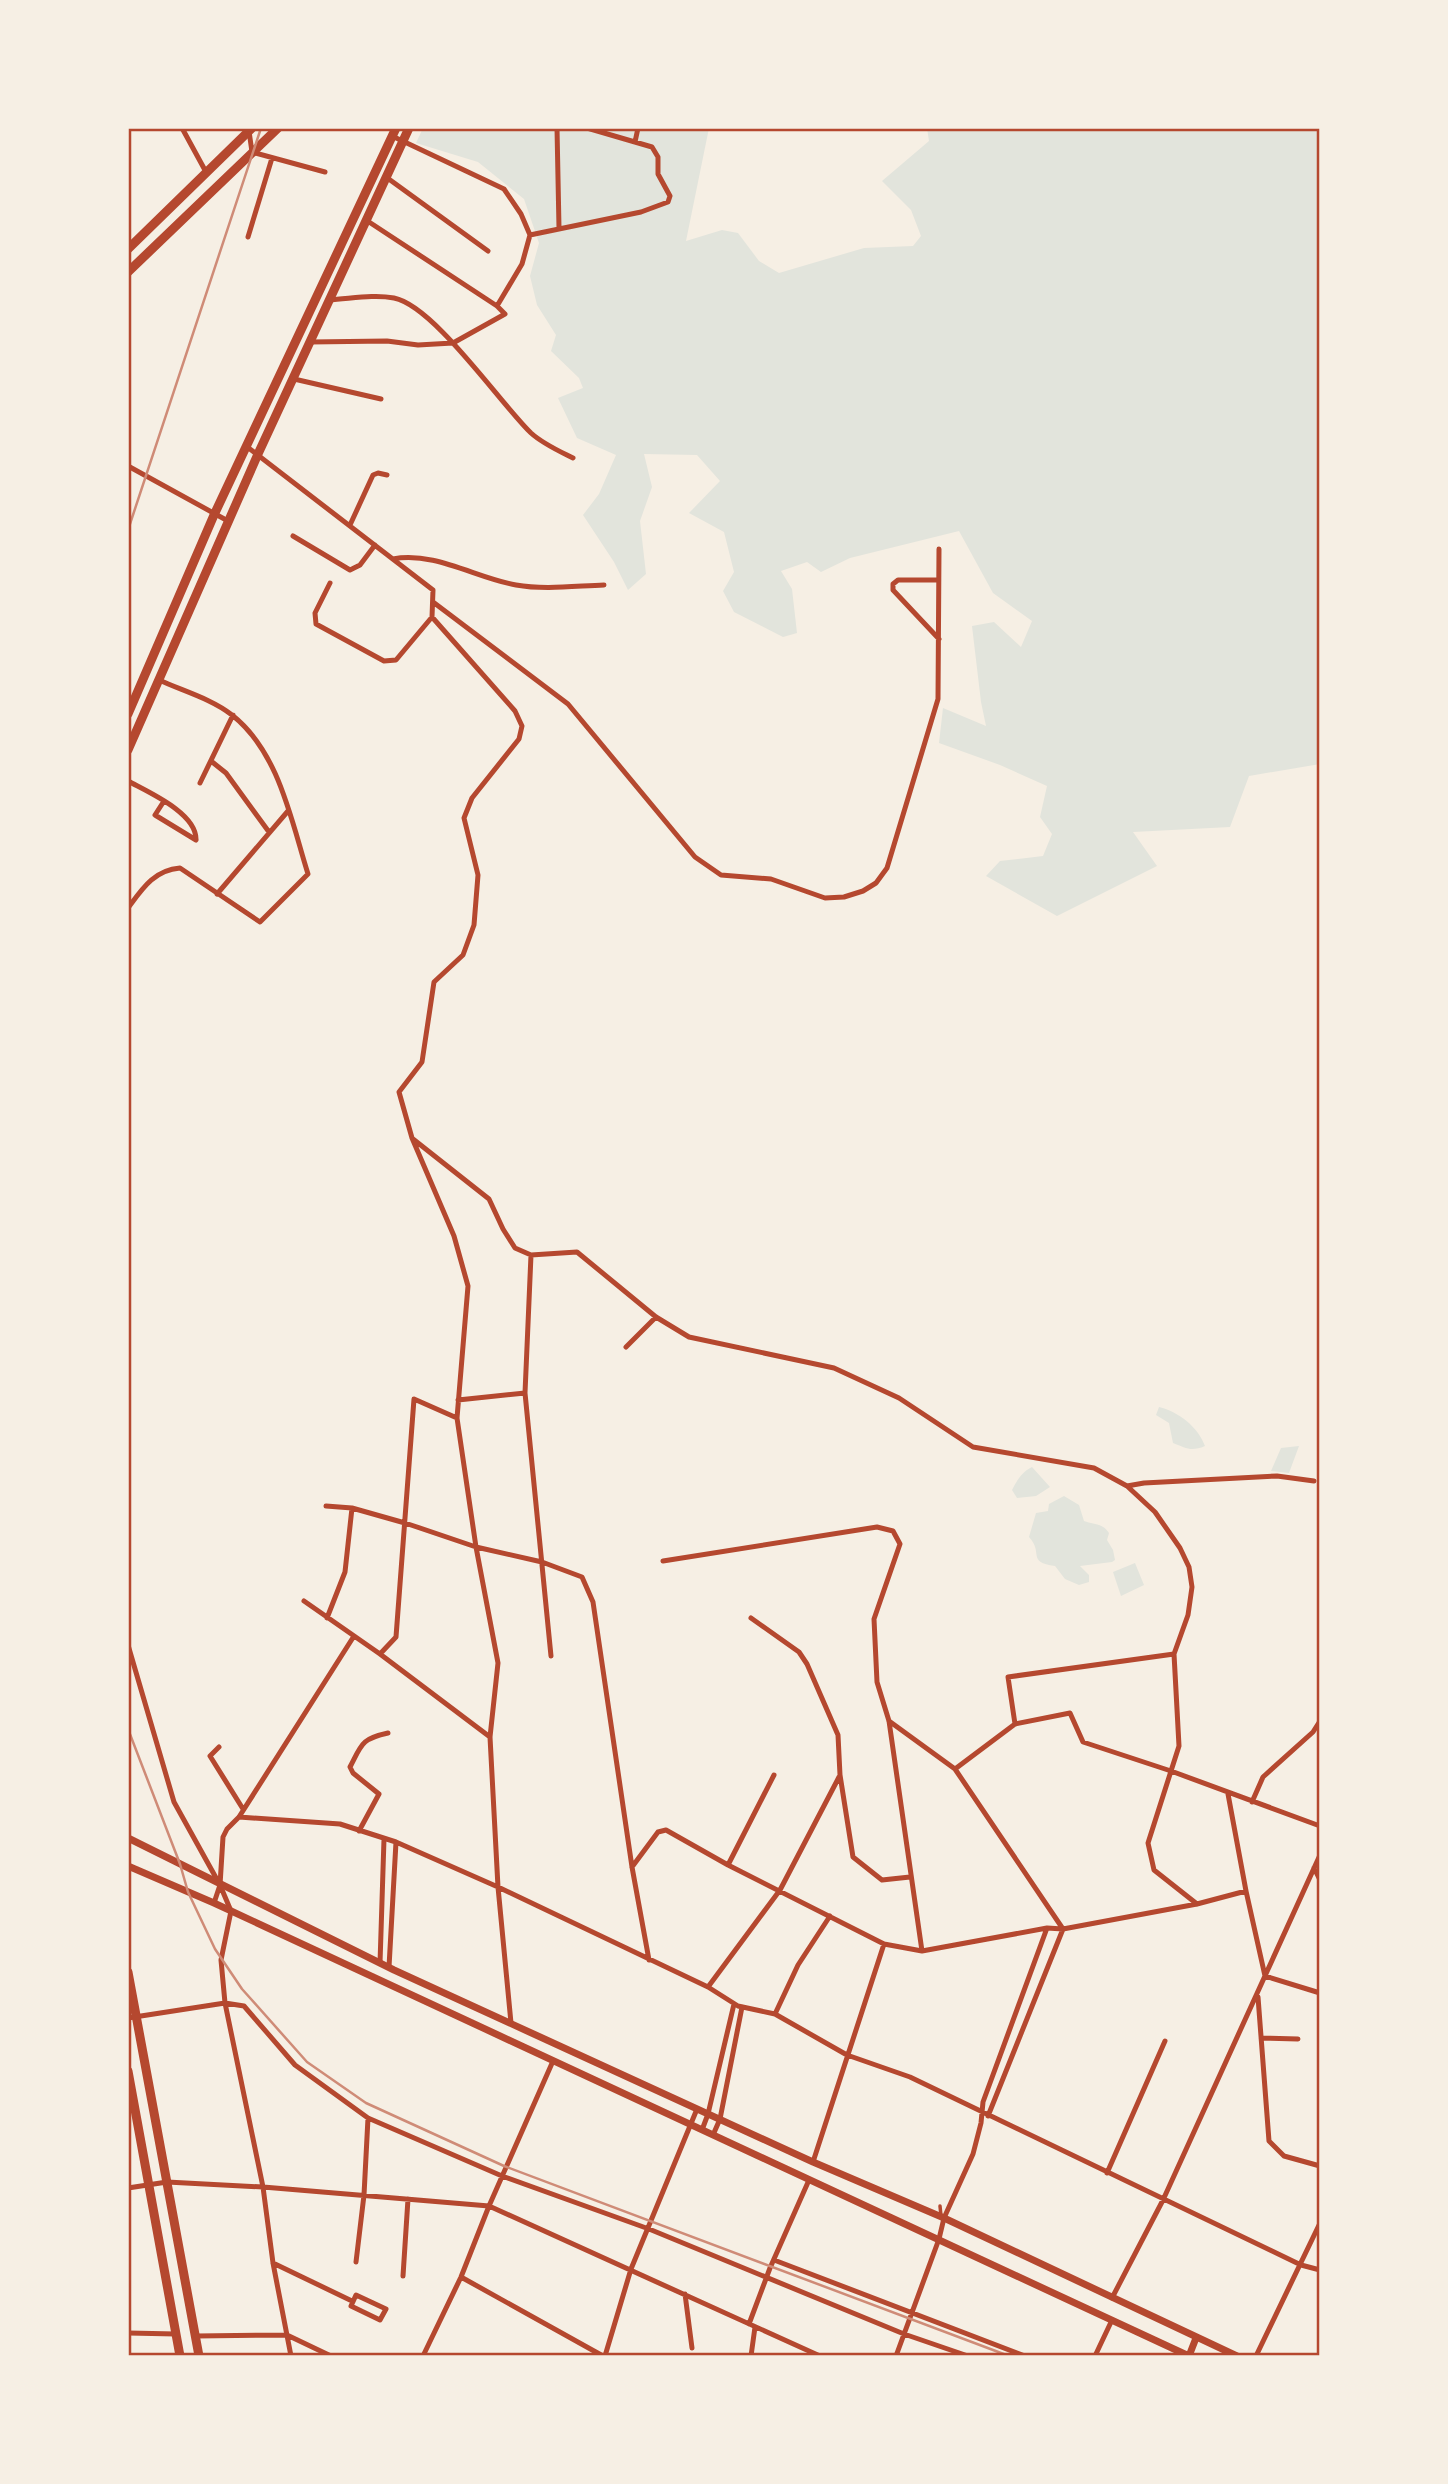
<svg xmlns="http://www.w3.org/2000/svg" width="1448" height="2484" viewBox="0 0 1448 2484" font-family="'Sofia Sans Condensed',sans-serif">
<rect width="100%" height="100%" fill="#f6efe4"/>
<!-- green -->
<path fill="#e2e4dc" d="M423,128H709L686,241L722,230L738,233L759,261L779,273L864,248L913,246L921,236L911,210L882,181L929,141L927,128H1320V764L1249,776L1230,827L1133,832L1157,866L1057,916L986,876L1000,861L1043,856L1052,834L1040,817L1047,786L1000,765L939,743L943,708L986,726L981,702L972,626L994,622L1021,647L1032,621L993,593L959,531L850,558L821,572L807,562L781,571L792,589L797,633L783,637L734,612L723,591L734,572L724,532L689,513L720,481L697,455L644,454L652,487L640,521L646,574L628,590L614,562L583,515L599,494L616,455L577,438L558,398L583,388L579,378L551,351L556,335L537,305L530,276L539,243L524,199L478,162L416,143Z
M1159,1407C1179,1412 1198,1427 1205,1446C1191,1452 1186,1448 1173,1443L1169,1423L1156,1415Z
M1299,1446L1289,1473L1271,1471L1281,1448Z
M1032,1467L1050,1487L1036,1496L1017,1498L1012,1490C1017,1480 1022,1472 1032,1467Z
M1064,1496L1079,1505L1084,1521C1094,1525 1103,1523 1109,1533L1107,1540L1113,1550L1115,1560L1112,1562L1080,1566L1089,1575V1582L1079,1585L1065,1579L1055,1566C1026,1562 1044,1553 1029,1537L1036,1513L1048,1511L1049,1504Z
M1135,1563L1144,1585L1121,1596L1113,1572Z"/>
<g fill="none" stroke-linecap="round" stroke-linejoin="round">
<!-- pedestrian -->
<path stroke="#b5482f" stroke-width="3.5" d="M940,2206L941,2216"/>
<!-- minor -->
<path stroke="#b5482f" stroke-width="5" d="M182,128L206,172
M557,128L559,228
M249,131L252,152L325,172
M392,136L504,189L521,214L530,235L522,264L497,306
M635,142L638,128
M386,177L488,251
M530,235L641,212L668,202L670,196L658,174V157L652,147L587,128
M248,237L272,158
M329,300C350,299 373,294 394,298C434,306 500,403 531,433C543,444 559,451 573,458
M310,342L387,341L418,345L453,343L505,314L497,306L366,220
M294,379L381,399
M246,446L433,590L432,617L515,711L522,726L519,739L472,798L464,818L478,875L474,925L463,955L434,982L422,1062L399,1092L412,1138L454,1236L468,1286L457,1418L476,1547L498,1663L490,1737L498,1887L511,2023
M128,466L228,521
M350,525L373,475L378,473L387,475
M293,536L350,570L360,565L375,545
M393,559C434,551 476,578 516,585C544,590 575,586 604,585
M938,580H898L893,584V590L939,639
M330,583L315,613L316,624L384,661L396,660L432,617
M433,602L568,704L695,857L721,875L771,879L825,898L844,897L863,891L876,883L887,868L938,699L939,549
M211,761L226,773L269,832
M128,781C148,792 197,813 196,840
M200,783L233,715
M164,801L155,815L196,840
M217,894L288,811
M128,908C142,889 154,870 180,868L260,922L308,874C291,820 279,752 232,715C212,699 183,691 159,680
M413,1139L489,1199L503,1229L515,1248L531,1255L577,1252L656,1317L689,1337L834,1368L899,1398L973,1447L1094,1468L1127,1486L1155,1512L1180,1548L1189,1567L1192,1587L1188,1615L1174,1654L1179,1746L1148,1843L1154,1870L1197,1904
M531,1255L525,1393L551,1656
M626,1347L656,1317
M458,1400L525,1393
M1127,1486L1144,1483L1277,1476L1314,1481
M326,1506L352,1508L405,1523L476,1547L542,1562L582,1577L593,1602L632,1867L649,1960
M663,1561L877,1527L893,1531L900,1544L874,1619L877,1682L889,1721L922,1951
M304,1601L380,1654L490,1737
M327,1618L345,1572L352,1508
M751,1618L799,1652L807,1664L838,1735L840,1775L853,1857L882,1880L910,1877
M128,1645L174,1802L220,1885L231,1911L221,1960L225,2003L263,2187L273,2263L291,2356
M380,1654L396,1637L414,1399L457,1418
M889,1721L955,1769L1063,1929
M1015,1724L1008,1677L1174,1654
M219,1747L210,1756L243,1809
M955,1769L1015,1724L1070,1713L1083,1742L1171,1771L1320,1826
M1228,1794L1246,1891L1265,1976L1320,1993
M1252,1802L1263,1777L1313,1732L1320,1721
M239,1817L340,1824L396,1842L498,1887L708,1987L738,2006L775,2014L847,2055L910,2077L1301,2265L1320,2270
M359,1831L379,1794L353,1773L350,1767C362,1744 361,1739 388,1733
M728,1865L774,1775
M632,1867L658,1832L666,1830L728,1865L884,1944L922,1951L1047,1928L1063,1929L1197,1904L1246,1891
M1314,1868L1320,1880
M214,1903L220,1885L223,1837L227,1829L239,1817L354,1636
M380,1963L384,1839
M389,1967L396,1842
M708,1987L780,1890L839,1777
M1258,1997L1269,2141L1284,2156L1320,2166
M775,2014L798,1965L830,1916
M128,2018L225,2003L244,2006L295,2065L368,2118L502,2176L649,2229L904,2334L968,2356
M1261,2038L1298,2039
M988,2116L1063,1929
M702,2130L708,2114L734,2004
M713,2135L720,2119L742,2007
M1320,2154V2172
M813,2162L884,1944
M1107,2173L1165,2041
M128,2188L167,2182L263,2187L489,2206L820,2356
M774,2260L1025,2356
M356,2262L364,2195L368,2118
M273,2263L352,2301
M403,2276L408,2199
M461,2277L603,2356
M685,2294L692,2348
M356,2295L386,2309L380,2320L351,2306Z
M1112,2298L1163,2200L1320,1855
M749,2324L770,2268L809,2180
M128,2333L176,2334
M196,2336L287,2335L331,2356
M423,2356L461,2277L489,2206L553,2061
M605,2356L631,2269L697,2109
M751,2356L755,2327
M896,2356L939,2239L944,2218L973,2154L981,2123L983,2102L1047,1928
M1095,2356L1112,2320
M1256,2356L1320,2223"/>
<!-- secondary -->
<path stroke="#b5482f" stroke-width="7" d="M128,1838L394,1970L813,2162L944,2218L1237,2356
M128,1866L214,1903L1189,2356
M1189,2356L1196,2338"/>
<!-- trunk -->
<path stroke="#b5482f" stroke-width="9" d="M128,249L252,128
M128,272L278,128
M128,714L214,515L396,128
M128,750L258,454L409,128
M128,1972L199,2356
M128,2071L180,2356"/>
<!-- rail -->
<path stroke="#cf8b77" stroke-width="2.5" d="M128,530L261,128
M128,1729L180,1864L188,1892L215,1949L242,1989L307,2062L366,2103L504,2166L1009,2356"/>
</g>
<!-- border -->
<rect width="1448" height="2484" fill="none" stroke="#f6efe4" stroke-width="259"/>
<rect x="130" y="130" width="1188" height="2224" fill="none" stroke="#b5482f" stroke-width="2.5"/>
</svg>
